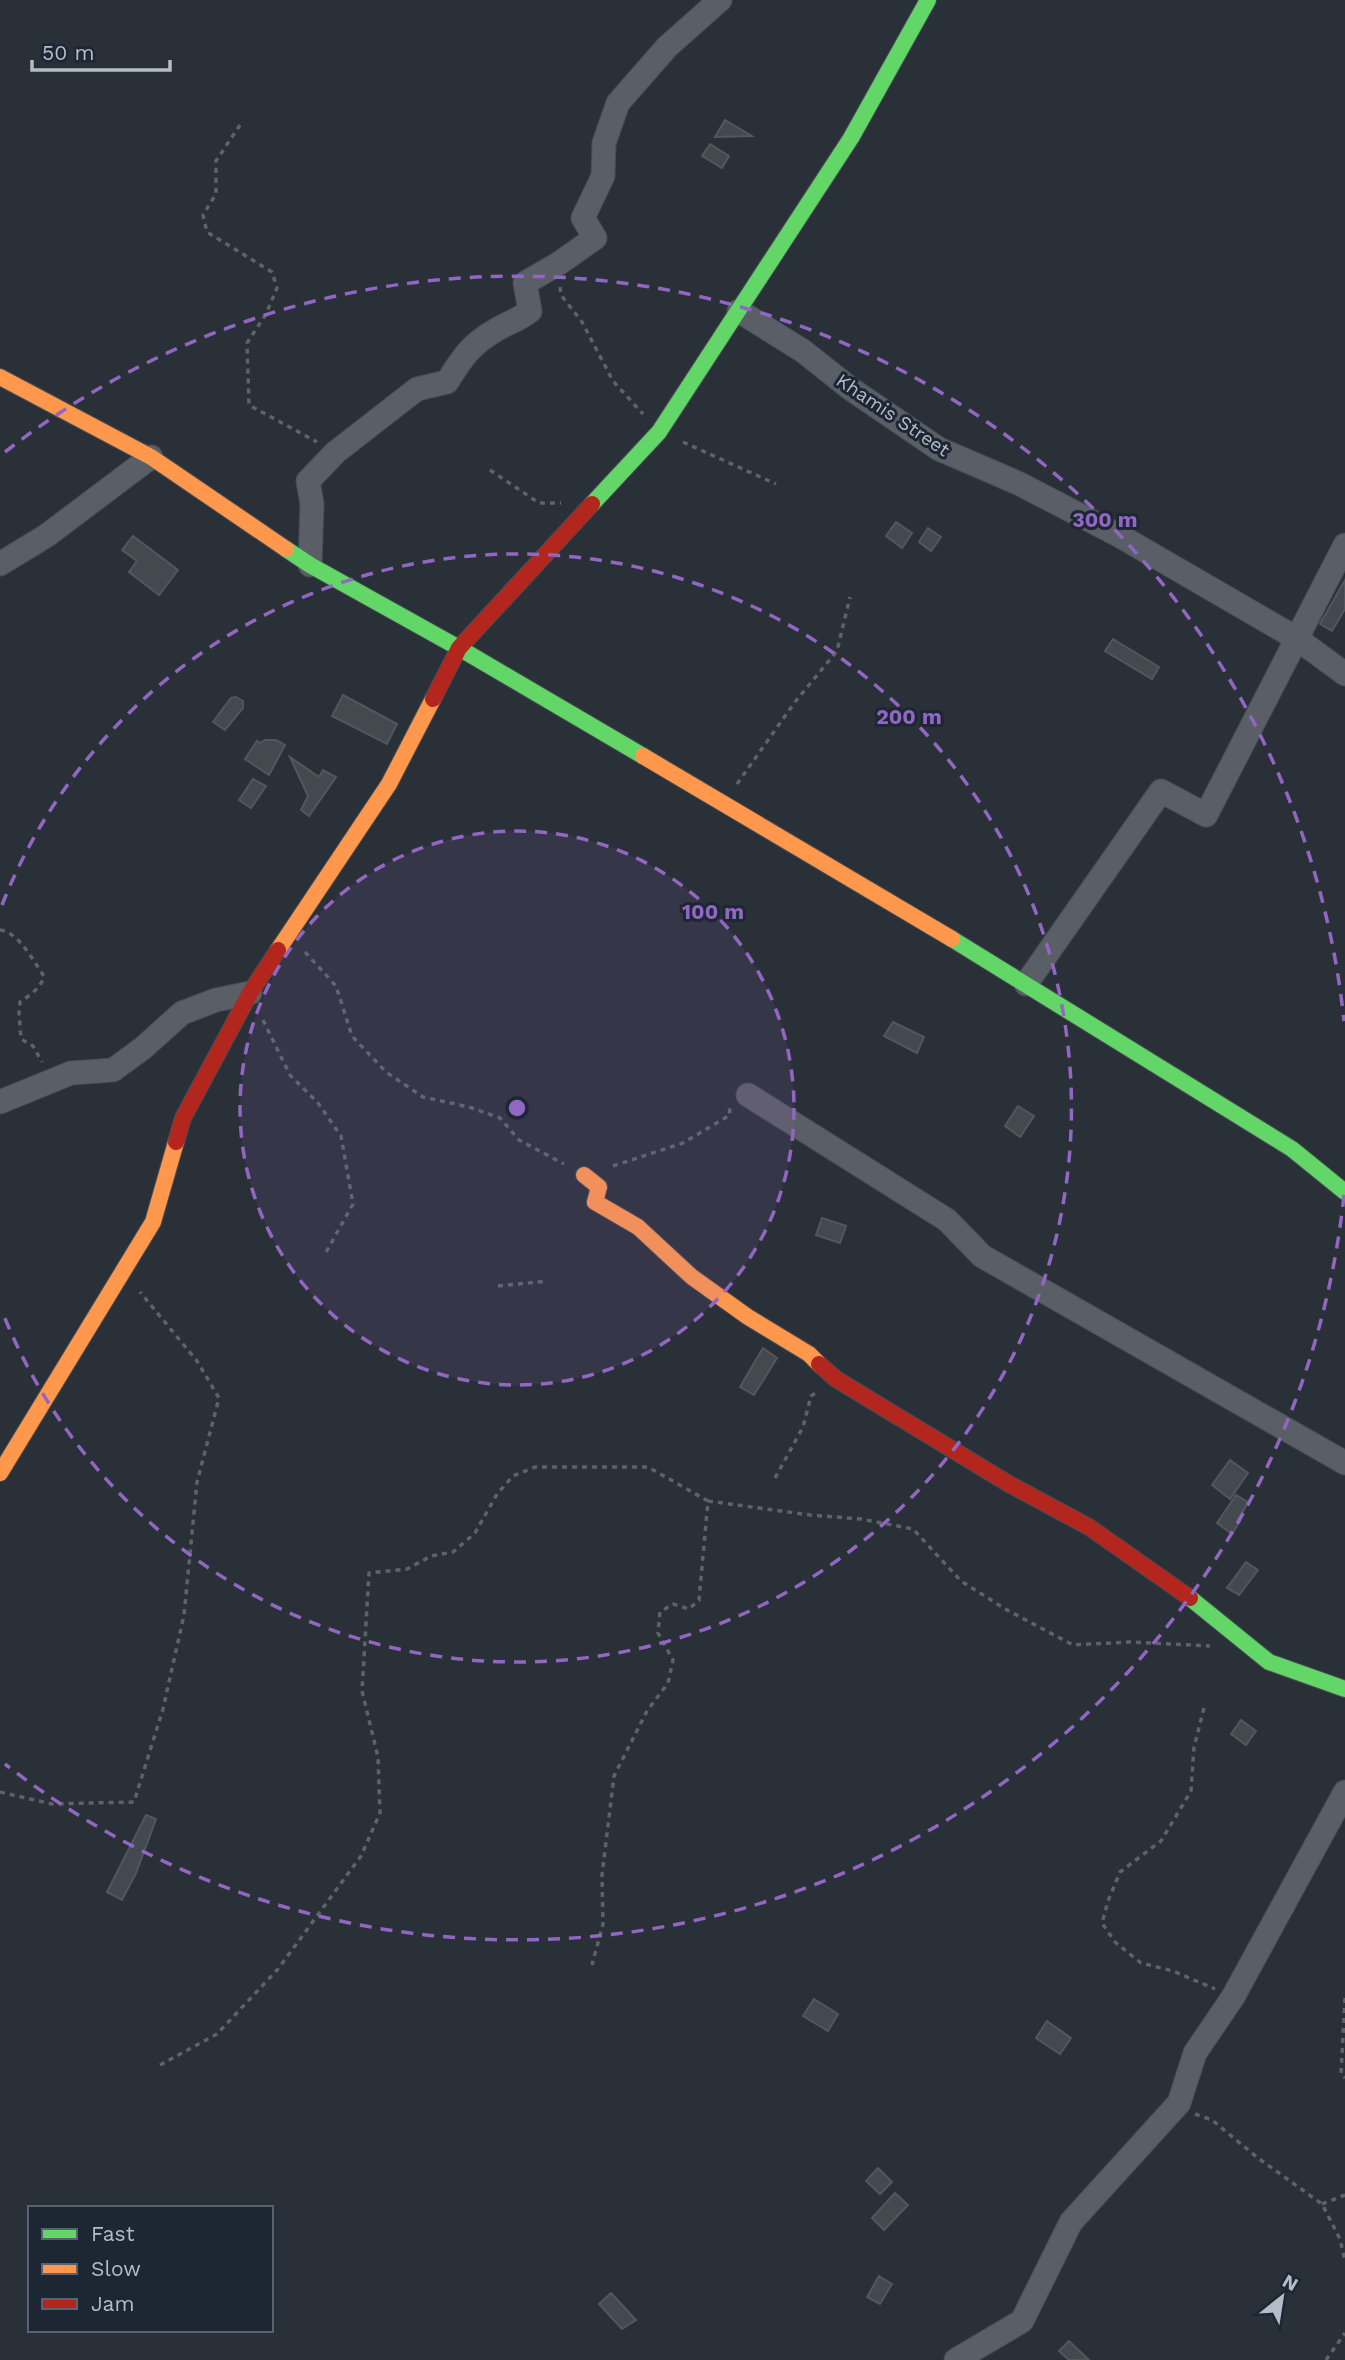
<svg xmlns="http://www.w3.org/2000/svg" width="1345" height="2360" viewBox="0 0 1345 2360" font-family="'Work Sans',sans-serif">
<rect width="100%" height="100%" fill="#2a3038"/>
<!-- building -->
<path fill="#444950" stroke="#52575f" stroke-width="2" d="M725,120L752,136L715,137Z
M710,144L729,156L722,168L702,156Z
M896,522L912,533L902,548L886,536Z
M928,528L941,537L931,551L919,542Z
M133,536L178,570L159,595L129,572L137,561L122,550Z
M1345,580V609L1332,631L1320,624Z
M1113,639L1159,667L1152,679L1105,651Z
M343,695L397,724L387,744L332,716Z
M236,697L243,701V708L225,730L213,722L231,698Z
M265,740H276L285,745L269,775L245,759L257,741L260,743Z
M290,757L319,777L323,770L336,777L309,816L301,810L308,796Z
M253,779L266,786L251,808L239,800Z
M893,1022L924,1037L917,1053L884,1036Z
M1018,1106L1034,1116L1020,1137L1005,1126Z
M822,1218L846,1226L840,1243L816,1235Z
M763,1348L777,1358L754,1395L740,1387Z
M1230,1460L1248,1473L1230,1499L1212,1485Z
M1236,1495L1248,1502L1238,1520L1240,1521L1232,1534L1217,1523Z
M1246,1562L1258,1570L1239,1595L1227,1588Z
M1241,1720L1256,1731L1246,1745L1231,1734Z
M146,1815L156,1819L136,1873L122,1900L107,1892Z
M814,1999L838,2014L828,2031L803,2016Z
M1047,2021L1071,2038L1060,2054L1036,2038Z
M878,2168L892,2182L880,2194L866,2181Z
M895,2193L908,2205L884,2230L872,2218Z
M879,2276L892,2284L880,2304L867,2297Z
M611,2293L636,2320L622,2329L599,2304Z
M1069,2341L1089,2360H1069L1059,2351Z"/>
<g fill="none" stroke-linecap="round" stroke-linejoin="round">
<!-- street casing -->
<g stroke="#484c53" stroke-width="25">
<path id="street" d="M739,311L803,351L851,389L939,449L1020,484L1120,536L1296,638L1345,674
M0,564L46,536L151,457
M310,565L312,504L308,481L336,452L417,389L447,382C462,358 471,344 496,330C507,323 519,320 530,311L525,283L558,264L595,238L583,218L603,176L604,143L618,103L667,47L720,0
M1026,984L1161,791L1206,815L1345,545
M748,1095L947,1220L982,1256L1345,1463
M0,1102L71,1073L113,1070L143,1048L182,1013L216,1000L250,993
M956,2360L1022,2321L1071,2222L1179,2103L1195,2053L1233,1997L1345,1792"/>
</g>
<!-- fast casing -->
<g stroke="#484c53" stroke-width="18">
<path id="fast" d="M592,504L659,432L851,138L928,0
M286,549L310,565L459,648L643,756
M952,939L1292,1149L1345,1192
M1190,1598L1269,1662L1345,1689"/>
</g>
<!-- slow casing -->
<g stroke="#484c53" stroke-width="18">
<path id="slow" d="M0,377L151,457L286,549
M643,756L952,939
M278,950L389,784L433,699
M584,1175L599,1187L595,1202L638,1227L692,1277L748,1317L809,1354L819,1364
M0,1473L153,1222L176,1142"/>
</g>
<!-- jam casing -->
<g stroke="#484c53" stroke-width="18">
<path id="jam" d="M433,699L459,648L592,504
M176,1142L183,1118L250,993L278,950
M819,1364L836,1379L1009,1484L1089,1527L1190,1598"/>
</g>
<!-- path -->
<path stroke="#5d636a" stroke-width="3.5" stroke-dasharray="5 5" stroke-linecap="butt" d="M240,125L216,161V194L203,215L207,232L272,272L277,288L266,314L247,343L249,405L317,442
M560,287L561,295L582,322L613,381L643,414
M683,442L776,484
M490,470L539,503H561
M737,784L795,702L837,651L850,597
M0,930C19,932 33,961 44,976C41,988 30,995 20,1002L19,1013L21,1039L33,1046L42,1062
M305,952L336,986L352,1036L386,1072L423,1097L469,1107L500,1118L519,1140L564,1164
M263,1020L290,1075L318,1103L341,1136L353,1204L325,1254
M613,1166L683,1143L730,1115L729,1104
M498,1286L547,1281
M775,1478L803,1427L811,1396L817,1392
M708,1501L810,1515L861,1519L913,1529L961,1581L1007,1610L1073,1645L1129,1642L1210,1646
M1204,1708L1194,1747L1191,1791L1161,1841L1120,1872L1108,1901L1102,1923L1115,1942L1141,1963L1173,1971L1215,1989
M0,1792L52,1804L134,1802L163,1709L184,1615L197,1482L219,1398L197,1361L140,1292
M1345,1998L1341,2074L1345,2078
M160,2065L217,2034L278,1969L361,1856L380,1813L378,1757L362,1691L369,1573L407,1569L431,1556L453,1552L475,1533L497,1494L513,1476L535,1467H648L708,1501L699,1600L689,1609L673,1604L660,1612L658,1633L673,1660L668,1683L647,1711L614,1776L602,1875L603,1924L592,1965
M1195,2114L1212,2120L1258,2158L1322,2204L1340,2239L1345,2261
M1322,2204L1345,2195
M1326,2360L1345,2333"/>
<!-- street -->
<use href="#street" stroke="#5a5e66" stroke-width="23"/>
<!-- fast -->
<use href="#fast" stroke="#63d668" stroke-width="16"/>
<!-- slow -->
<use href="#slow" stroke="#ff974d" stroke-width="16"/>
<!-- jam -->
<use href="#jam" stroke="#b3261e" stroke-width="16"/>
</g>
<!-- distance rings -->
<circle cx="517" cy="1108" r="277" fill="#9266c3" fill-opacity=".12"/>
<g fill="none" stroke="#9266c3" stroke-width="3.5" stroke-dasharray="12 9">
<circle cx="517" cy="1108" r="277"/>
<path d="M2 905A554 554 0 1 1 2 1311"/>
<path d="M1344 1195A832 832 0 0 1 5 1764M5 452A832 832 0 0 1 1344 1021"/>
</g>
<g text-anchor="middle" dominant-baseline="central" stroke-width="6" stroke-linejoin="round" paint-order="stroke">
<!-- street labels -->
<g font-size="19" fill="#b4bcc9" stroke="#1d2633">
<text transform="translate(893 415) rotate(34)">Khamis Street</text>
</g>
</g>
<circle cx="517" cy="1108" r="10" fill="#9266c3" stroke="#1d2633" stroke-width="3.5"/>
<g font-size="21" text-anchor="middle" font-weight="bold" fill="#9266c3" stroke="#1d2633" stroke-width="6" stroke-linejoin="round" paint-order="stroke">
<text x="1105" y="527">300 m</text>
<text x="909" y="724">200 m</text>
<text x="713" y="919">100 m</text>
</g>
<!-- legend -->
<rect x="28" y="2206" width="245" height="126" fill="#1d2633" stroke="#59626f" stroke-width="2"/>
<rect x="42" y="2229" width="35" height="10" fill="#63d668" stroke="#59626f" stroke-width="2"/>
<text x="91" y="2241" font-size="21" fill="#b4bcc9">Fast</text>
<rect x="42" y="2264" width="35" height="10" fill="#ff974d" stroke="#59626f" stroke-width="2"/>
<text x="91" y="2276" font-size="21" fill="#b4bcc9">Slow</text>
<rect x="42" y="2299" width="35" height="10" fill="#b3261e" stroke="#59626f" stroke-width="2"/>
<text x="91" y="2311" font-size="21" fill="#b4bcc9">Jam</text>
<!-- north arrow -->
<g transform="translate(1282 2297) rotate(30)" stroke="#1d2633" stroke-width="5" paint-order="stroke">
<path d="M0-5L12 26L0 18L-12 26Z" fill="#b4bcc9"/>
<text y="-10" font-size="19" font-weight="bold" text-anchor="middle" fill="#b4bcc9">N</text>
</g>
<!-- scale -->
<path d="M32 60v10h138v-10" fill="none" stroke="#b4bcc9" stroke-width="3.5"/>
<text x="42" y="60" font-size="21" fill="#b4bcc9" stroke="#1d2633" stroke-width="5" paint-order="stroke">50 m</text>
</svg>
